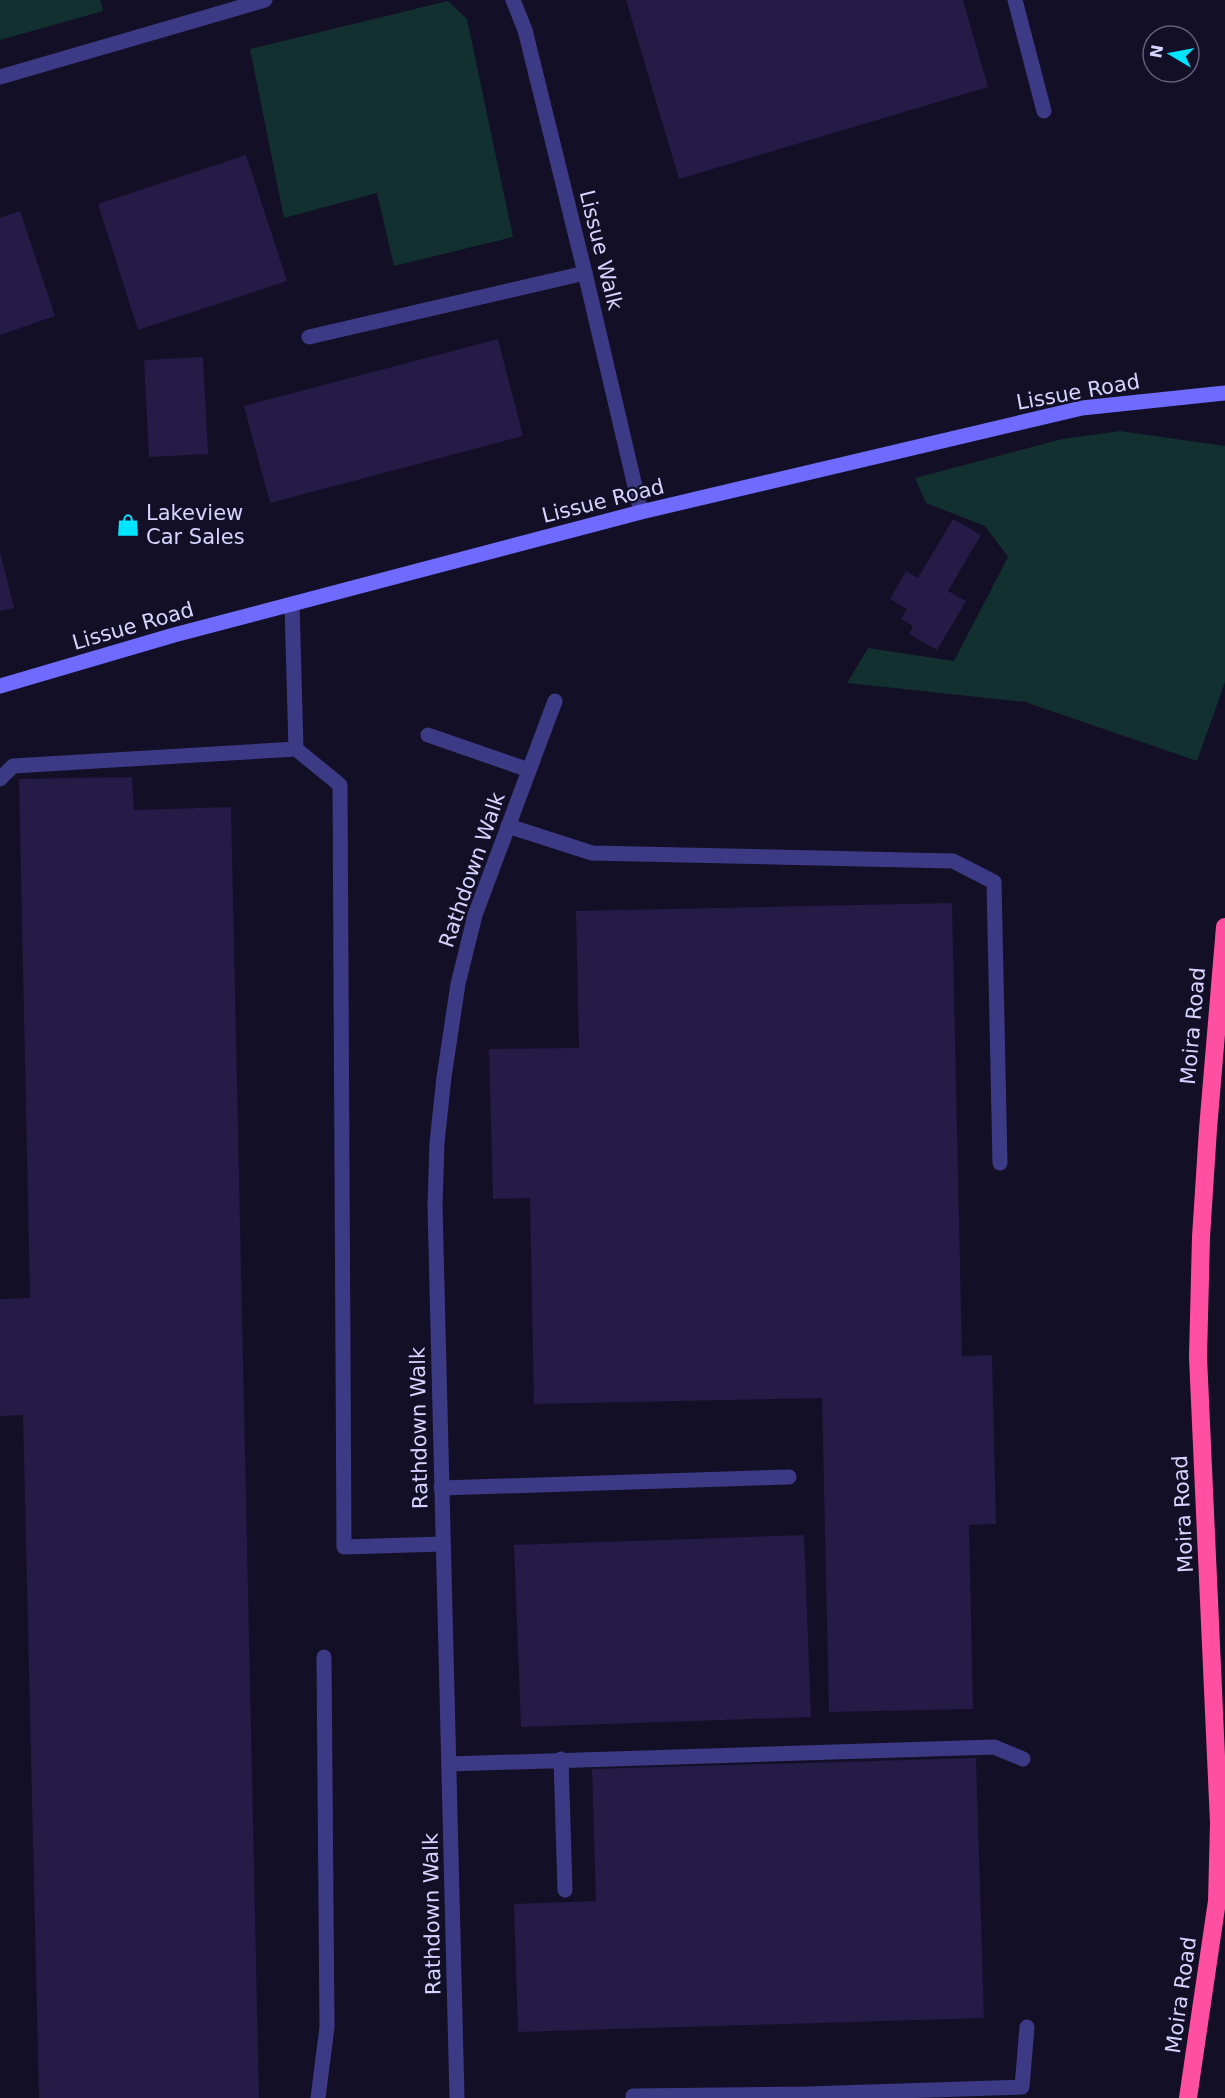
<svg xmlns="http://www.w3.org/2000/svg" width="1225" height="2098" viewBox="0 0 1225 2098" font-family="'DejaVu Sans',sans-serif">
<rect width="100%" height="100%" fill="#130f26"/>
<!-- green -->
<path fill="#12302f" d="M0,0H100L103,11L0,40Z
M448,1L467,19L513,237L394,266L377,193L284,218L250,49Z
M1120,431L1225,446V682L1197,761L1025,702L847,683L868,648L954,661L1008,557L985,526L926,503L915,478L1062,439Z"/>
<!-- building -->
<path fill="#241b47" d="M626,0H963L988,87L679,179Z
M246,155L287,281L138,330L98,204Z
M20,211L55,316L0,335V218Z
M498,339L523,436L270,503L244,406Z
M203,357L208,454L149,457L144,360Z
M953,519L981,535L948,591L966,601L937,650L909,634L913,626L901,619L907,609L890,599L906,571L918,578Z
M0,552L14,608L0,611Z
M132,777L134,810L231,807L259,2098H39L23,1415L0,1416V1299L30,1298L19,779Z
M952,903L962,1356L992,1355L996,1524L969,1525L973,1709L829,1712L822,1398L534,1404L530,1198L493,1199L489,1049L579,1048L576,911Z
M804,1535L811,1717L521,1727L514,1545Z
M976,1758L984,2018L518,2032L514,1904L596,1901L592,1769Z"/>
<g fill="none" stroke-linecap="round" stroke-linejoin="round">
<!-- lane -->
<path stroke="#3d3a85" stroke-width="15" d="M1015,0L1044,111
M309,337L585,273
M292,604L296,749L340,785L344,1547L443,1544
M0,779L13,766L296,749
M508,826L592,853L953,861L994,882L1000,1163
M441,1488L789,1477
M561,1759L565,1890
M449,1764L994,1747L1023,1759
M807,2094L1022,2087L1027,2027
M633,2096L807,2094V2098
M318,2098L327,2027L324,1657"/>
<!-- street -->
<path stroke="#3d3a85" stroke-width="15" d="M513,0L525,30L585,273L641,512
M0,77L265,0
M428,735L529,770
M457,2098L435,1206L437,1143L444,1077L458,984L475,915L555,701"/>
<!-- secondary -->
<path stroke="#6f6bff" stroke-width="15" d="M0,686L174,635L641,512L1082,408L1225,393"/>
<!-- highway -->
<path stroke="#ff4fa3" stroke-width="18" d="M1188,2098L1217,1901L1219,1823L1198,1357L1201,1237L1208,1129L1225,927"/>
</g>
<!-- icons -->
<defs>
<g id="shop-bare" transform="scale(1.8)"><path d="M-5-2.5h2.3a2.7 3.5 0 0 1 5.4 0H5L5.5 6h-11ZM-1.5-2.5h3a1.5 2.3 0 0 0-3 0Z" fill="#00e5ff" stroke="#130f26" stroke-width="2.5" paint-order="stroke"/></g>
</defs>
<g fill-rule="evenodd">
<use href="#shop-bare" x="128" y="525"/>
</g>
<g text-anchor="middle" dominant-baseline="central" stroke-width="4.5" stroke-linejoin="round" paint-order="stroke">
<!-- street labels -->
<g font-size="21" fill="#d9d4ff" stroke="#130f26">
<text transform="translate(601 250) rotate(76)">Lissue Walk</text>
<text transform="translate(1078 392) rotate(-10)">Lissue Road</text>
<text transform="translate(603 501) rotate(-14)">Lissue Road</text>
<text transform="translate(133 626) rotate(-16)">Lissue Road</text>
<text transform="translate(472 870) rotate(-71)">Rathdown Walk</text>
<text transform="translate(1193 1026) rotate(-85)">Moira Road</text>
<text transform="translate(419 1428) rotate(-91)">Rathdown Walk</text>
<text transform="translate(1183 1514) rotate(-93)">Moira Road</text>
<text transform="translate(432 1914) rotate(-91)">Rathdown Walk</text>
<text transform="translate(1181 1995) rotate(-82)">Moira Road</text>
</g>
<!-- poi labels -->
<g font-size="21" fill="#d9d4ff" stroke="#130f26" text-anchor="start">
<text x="146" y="513">Lakeview<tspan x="146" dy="24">Car Sales</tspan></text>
</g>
</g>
<!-- north arrow -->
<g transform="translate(1171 54) rotate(280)"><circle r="28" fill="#130f26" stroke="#625e7d" stroke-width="1.5"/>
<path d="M0-4.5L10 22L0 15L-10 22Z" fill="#00e5ff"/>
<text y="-9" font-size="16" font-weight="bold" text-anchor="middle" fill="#d9d4ff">N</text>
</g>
</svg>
